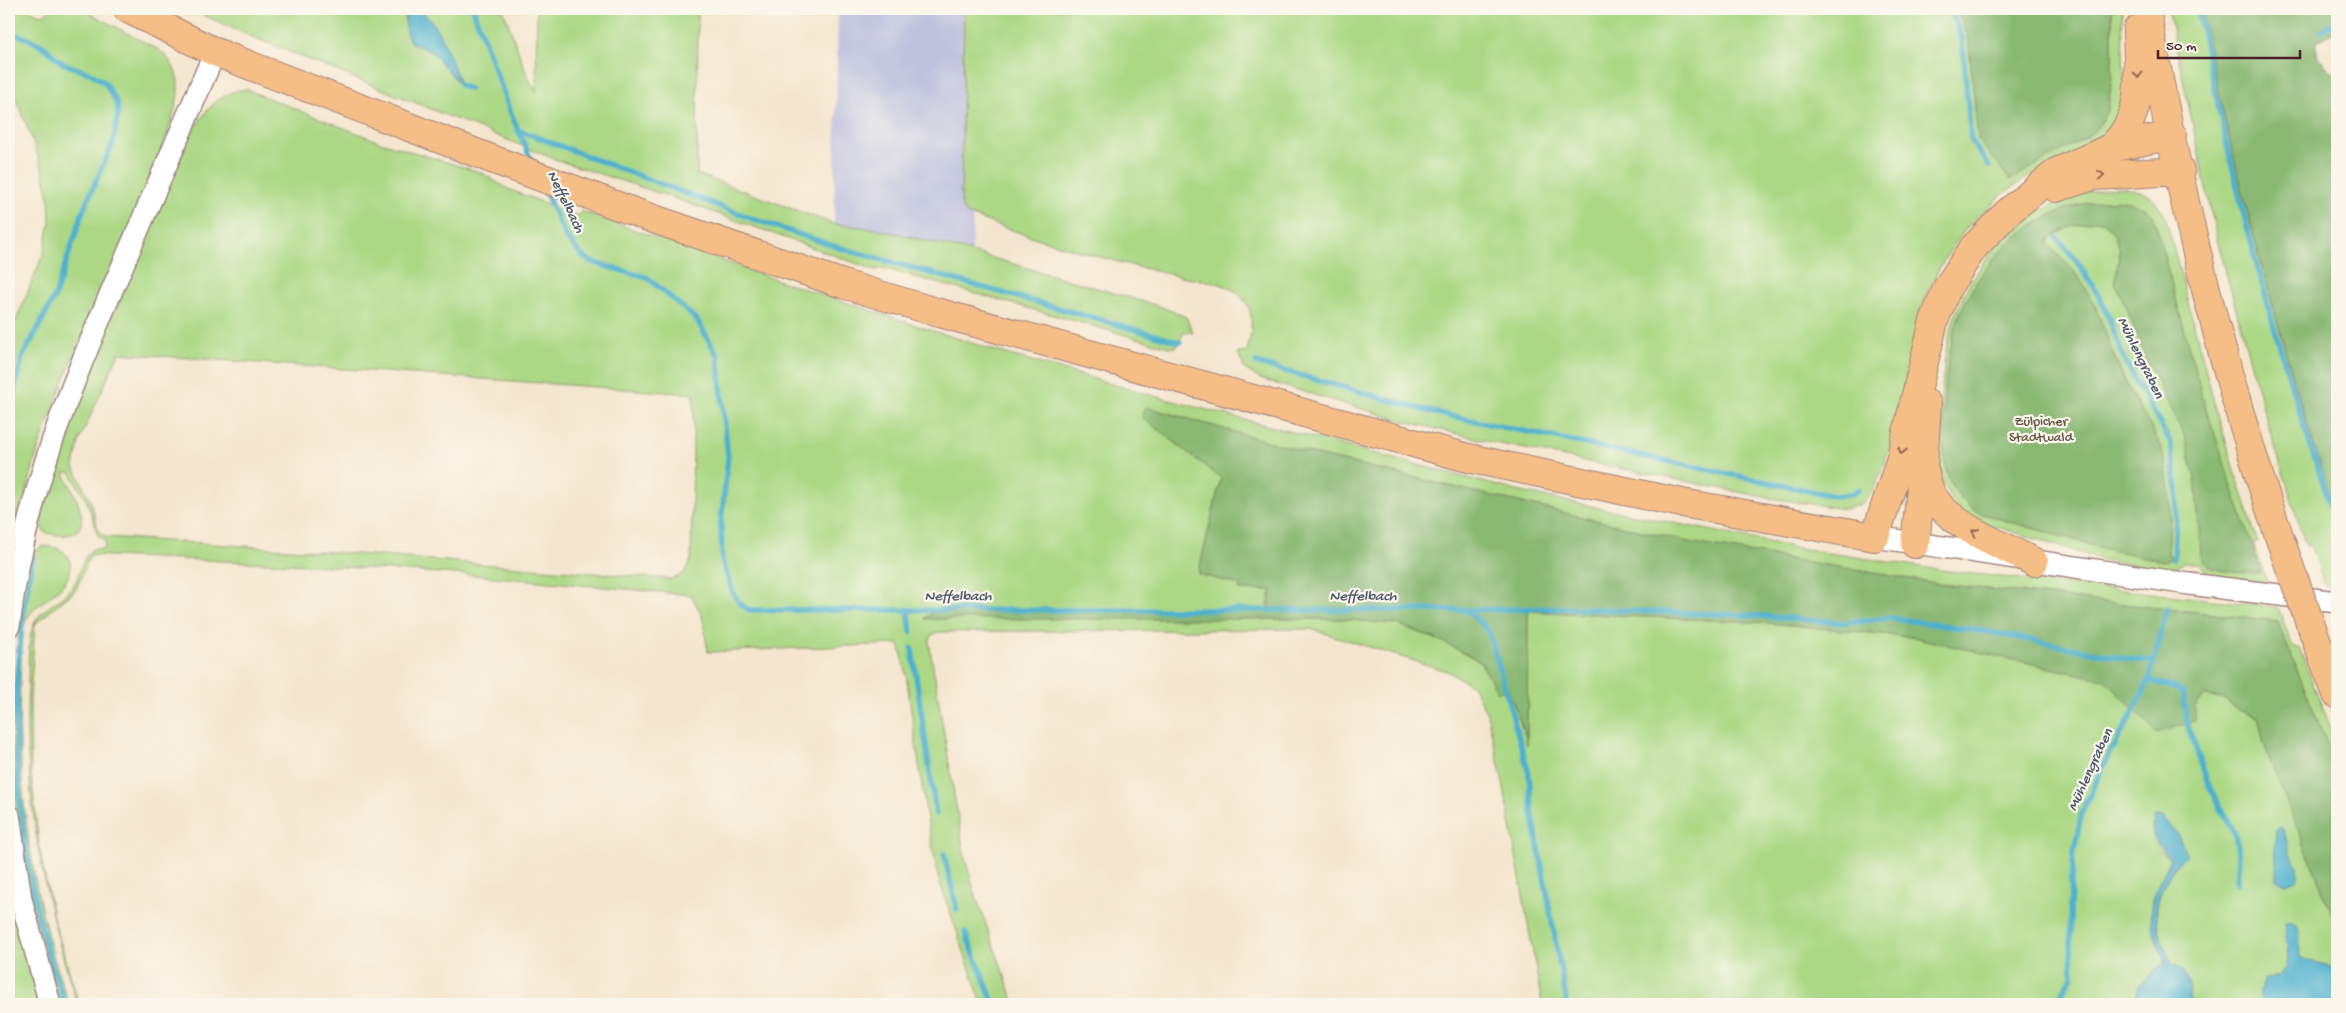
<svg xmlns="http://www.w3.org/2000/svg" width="2346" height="1013" viewBox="0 0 2346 1013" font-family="'Gochi Hand',sans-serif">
<rect width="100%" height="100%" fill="#fbf7ec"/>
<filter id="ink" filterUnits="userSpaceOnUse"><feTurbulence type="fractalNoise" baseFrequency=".02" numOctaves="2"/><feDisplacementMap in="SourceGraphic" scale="10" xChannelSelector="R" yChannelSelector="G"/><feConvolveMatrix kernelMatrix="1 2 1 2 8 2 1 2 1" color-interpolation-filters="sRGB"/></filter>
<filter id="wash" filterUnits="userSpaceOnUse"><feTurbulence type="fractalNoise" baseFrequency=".0096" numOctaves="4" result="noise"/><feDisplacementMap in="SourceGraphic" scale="20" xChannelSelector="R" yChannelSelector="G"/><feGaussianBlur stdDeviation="1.12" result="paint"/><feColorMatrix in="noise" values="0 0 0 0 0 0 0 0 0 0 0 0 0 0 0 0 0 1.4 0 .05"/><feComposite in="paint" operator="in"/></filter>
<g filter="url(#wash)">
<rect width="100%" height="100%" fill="#f4e6ce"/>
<!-- industrial -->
<path fill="#bfc2dd" d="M838,9H975L972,252L878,229L834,224Z"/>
<!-- green -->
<path fill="#acd885" stroke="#7b7c58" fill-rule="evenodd" d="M9,9H27L40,15L45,14L50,9H82L159,50C175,62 181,80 177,100C171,128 158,156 148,182C118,260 80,335 51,414C46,427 41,440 37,453C30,474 25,511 9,526V338L44,252L50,222L49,197L42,168L31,136L9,82Z
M189,9H405L404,17L410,42L433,53L459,84C456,68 436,18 420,11C416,10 411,9 408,9H503L526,73L536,92L537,9H698L697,174L834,224L878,229L972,252L1162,307L1186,317L1193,333L1184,332L1177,347H1169L883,268L875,270L665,195L557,160L250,36Z
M964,9H1955L1968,36L1978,139L2053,154L2090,135L2108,109L2112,75V9H2122L2124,92L2115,123L2102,139L2035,173L2005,192L1968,226L1947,255L1930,286L1918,317L1896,426L1882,472L1869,497L1859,505L1845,509L1763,497L1496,443L1407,422L1260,379L1245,369L1238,353L1247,352C1250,336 1256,316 1245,301C1233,282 1203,281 1183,277C1111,262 1036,240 967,214L963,209L961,202Z
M2168,9H2201L2217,88L2245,204L2298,397L2337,519V589L2324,584L2312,546H2306L2262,405L2217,239Z
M245,89L380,142L480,172L508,189L579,216L581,211L786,283L993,350L1158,397L1521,492L1797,548L1948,571L2278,607L2293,647L2299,648L2337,744V768L2277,621L1941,584L1693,543L1313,454L1146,407L1142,417L1221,478L1198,574L1240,585L1239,590H1272L1268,600V609L935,610L925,618L1338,619L1397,624L1441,641L1480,661L1497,691L1509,692L1527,741L1528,611L1769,623L1912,637L2105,680L2195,705L2205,696L2222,698L2238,710L2258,717L2264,744L2337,926V971C2326,962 2312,964 2300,957L2298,944L2300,937L2289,946L2287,967L2278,976L2268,980L2260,992L2261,1004H2190C2189,979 2182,983 2171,964C2156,935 2150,908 2167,879C2173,870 2176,862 2186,856C2183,842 2173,827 2163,817H2156L2152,826L2159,849L2170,858C2167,872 2158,882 2154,894C2146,917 2157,942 2165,963C2152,973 2135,986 2134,1004H1542L1503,782L1487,714L1473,686L1447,671L1311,629L939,632L932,635L929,642L964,854L976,897L1015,1004H982L939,880L926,813L905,668L899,644L708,652L702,615L691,595L473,575L312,565L90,555L76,590L35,624L30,699L31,771L39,846L53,917L79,1004H77C44,899 22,792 28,681C29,664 27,640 34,624C40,609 58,603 69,591C82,578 77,564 92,549H104L105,540L98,536L88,504L70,472L64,473C70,486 78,499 81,513C86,538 60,538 44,532L38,518L57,446L189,138C202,115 216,93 245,89ZM119,353L694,394L691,559C686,571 683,577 669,579L320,551L106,537L98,530L91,502L74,467L79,441Z
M2118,187C2144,190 2154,193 2166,219L2217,413L2258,543H2253L2268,584L2209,575L2199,563H2183L2175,568L2167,570L2104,560L1974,520C1936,497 1937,459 1940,419C1942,388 1943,355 1952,325C1968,269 2017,214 2073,196C2087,191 2102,189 2118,187ZM2153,215L2202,396L2260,573L2220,570L2210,568L2202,557L2195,477L2184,435L2144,355L2127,308L2115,284L2120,249L2114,234L2104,221C2083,220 2065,228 2048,240V245L2096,307L2109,345L2129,389L2160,445L2170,515L2168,554L2173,557L2106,549L1979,513L1953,488L1946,470L1945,448V388L1954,335L1961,311L1981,276L1995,257L2011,241L2036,224Z
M43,546C53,547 64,548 69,559C79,584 41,599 30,614C25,620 23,627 23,635C12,760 27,886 69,1004H59C50,970 39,936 31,902C5,788 8,669 31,555Z
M9,886L21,942L40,1004H9Z"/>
<!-- forest -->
<path fill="#89b872" stroke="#6a6c4e" d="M1955,9H2112V75L2108,109L2101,123L2090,135L2010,180L1978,139L1968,36Z
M2201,9H2337V30L2317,42L2316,56L2337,76V519C2283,351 2236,182 2201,9Z
M2117,200C2132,202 2142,204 2153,215L2202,396L2261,573C2241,572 2213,576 2201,557L2195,477L2184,435L2144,355L2127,308L2115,284L2120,249L2114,234L2104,221C2083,220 2065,228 2048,240V245C2060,257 2074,269 2083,284C2103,316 2111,354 2128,388C2139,411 2157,431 2163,455C2171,486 2171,522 2168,554L2174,558L2164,561L2106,549L1979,513C1963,504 1950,488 1946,469C1939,428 1945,349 1961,311C1970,292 1982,271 1996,256C2019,231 2053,209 2087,203C2096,201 2107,201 2117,200Z
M1146,407L1313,454L1693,543L1941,584L2277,621L2337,768V926L2273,769L2264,744L2258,717L2238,710L2222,698L2205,696L2195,705V721L2157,733L2105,680L1912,637L1769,623L1528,611L1527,745L1525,733L1509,692L1497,691L1480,661L1441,641L1397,624L1338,619H925L935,610L1268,609L1272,590H1239L1240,585L1198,574L1221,478L1142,417Z"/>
<!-- water -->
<path fill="#4eb1cd" stroke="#4c687c" d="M405,9C410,9 417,9 421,11C439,22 454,66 460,85L433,53L410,42L406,32Z
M2155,817H2163C2173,827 2183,842 2187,856C2177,861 2174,867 2169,876C2148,912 2157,929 2172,964C2190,968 2189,988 2190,1004H2134L2139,985L2165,963C2157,942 2145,917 2154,894C2158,882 2167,872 2170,858C2158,843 2148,840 2155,817Z
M2281,827L2284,829C2287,841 2288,857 2298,866C2300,878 2297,881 2286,885L2277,879L2275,845L2276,830Z
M2290,921C2305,928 2298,944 2300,957C2312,964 2326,962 2337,971V1004H2261L2260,992L2263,980L2278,976L2287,967L2289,946L2285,938L2286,923Z"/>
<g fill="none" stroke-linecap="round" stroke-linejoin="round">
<!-- stream -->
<path stroke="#4eb1cd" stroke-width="5.5" d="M473,9L510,111L533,164
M1950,9L1962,37L1971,141L1989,166
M2198,9C2232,183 2278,357 2337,524
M2321,30L2337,23
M9,32L29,39L44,47L62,63L92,74L105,83L117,103L118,114L113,143L84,208L55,296L22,358L9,417
M460,85L470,89
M518,130L756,220L837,247L1180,342
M544,189L565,235L582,256L592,262L648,278L697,320L718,356L728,457L721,523L722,560L733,593L740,604L749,610H1466L1483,625L1490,635L1529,774L1532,811L1567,1004
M2057,238L2076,260L2093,286L2106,310L2125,362L2171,443L2177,491L2174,558
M1256,363L1432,412L1834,496L1849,495L1858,490
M33,557C3,705 13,861 65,1004
M908,610L911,632
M1466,610L1563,608L1761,616L1845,623L1891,618L1995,633L2128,659L2151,661L2154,665
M912,648L936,814
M2149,680L2175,688L2182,692L2188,726L2209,786L2235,834L2239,858L2237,883
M944,854L957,910
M965,932L994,1004
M2055,1004L2072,976L2070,907L2074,851L2082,812L2106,761L2131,716L2149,680L2167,609"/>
</g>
</g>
<g filter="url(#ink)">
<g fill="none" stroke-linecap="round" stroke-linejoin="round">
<!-- tertiary casing -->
<g stroke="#9f827c" stroke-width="24">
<path id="tertiary" d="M1875,537L2189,584L2337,602
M9,626C24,497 71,384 122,267C153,195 184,123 215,52
M9,815L21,899L50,1004"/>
</g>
<!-- primary casing -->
<g stroke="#9f827c" stroke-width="30">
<path id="primary" d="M128,9L215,52L497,161L645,216L843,284L936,312L1468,458L1682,503L1875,537L1900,461L1934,321L1947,288L1974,247L2008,212L2057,172L2110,148L2172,135
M2146,9C2180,201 2228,395 2294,579
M2110,148C2146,116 2138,74 2137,30
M2056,188L2093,176L2180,171
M1924,469C1926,479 1928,490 1934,498C1954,528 2003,545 2034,562
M1915,544L1923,468L1927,404
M2320,650L2337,694"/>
</g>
<!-- tertiary -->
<use href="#tertiary" stroke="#fff" stroke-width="21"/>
<!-- primary -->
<use href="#primary" stroke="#f6be87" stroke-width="28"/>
<!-- primary-bridge casing -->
<g stroke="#9f827c" stroke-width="30" stroke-linecap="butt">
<path id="primary-bridge" d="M2294,579L2320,650"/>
</g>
<!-- primary-bridge -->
<use href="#primary-bridge" stroke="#f6be87" stroke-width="28"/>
</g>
<!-- one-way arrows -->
<defs><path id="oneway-chevron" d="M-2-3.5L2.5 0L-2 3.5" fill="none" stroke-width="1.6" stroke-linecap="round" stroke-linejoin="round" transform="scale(1.25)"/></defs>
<g stroke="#976754">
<use href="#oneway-chevron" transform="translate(2138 75) rotate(89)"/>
<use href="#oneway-chevron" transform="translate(2101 175) rotate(-6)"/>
<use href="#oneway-chevron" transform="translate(1902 451) rotate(104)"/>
<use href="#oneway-chevron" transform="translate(1975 532) rotate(-155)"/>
</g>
</g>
<g text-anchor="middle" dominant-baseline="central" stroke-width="4.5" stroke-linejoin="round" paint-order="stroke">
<!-- park labels -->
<g font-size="14" fill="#675646" stroke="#fbf7ec">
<text x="2041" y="422">Zülpicher<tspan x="2041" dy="16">Stadtwald</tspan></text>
</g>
<!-- water labels -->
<g font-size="15" font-style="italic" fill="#4c596c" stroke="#fbf7ec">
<text transform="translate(565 202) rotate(64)">Neffelbach</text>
<text transform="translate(2140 358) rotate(64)">Mühlengraben</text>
<text x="958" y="597">Neffelbach</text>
<text x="1363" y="597">Neffelbach</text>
<text transform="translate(2091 770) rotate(-65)">Mühlengraben</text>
</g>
</g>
<!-- margin -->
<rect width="2346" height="1013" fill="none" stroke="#fbf7ec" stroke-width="30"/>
<!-- scale -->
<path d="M2158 50v8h142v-8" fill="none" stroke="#4a1f2b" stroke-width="2.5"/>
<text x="2166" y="50" font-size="15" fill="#4a1f2b" stroke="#fbf7ec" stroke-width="4" paint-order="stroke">50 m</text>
</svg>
